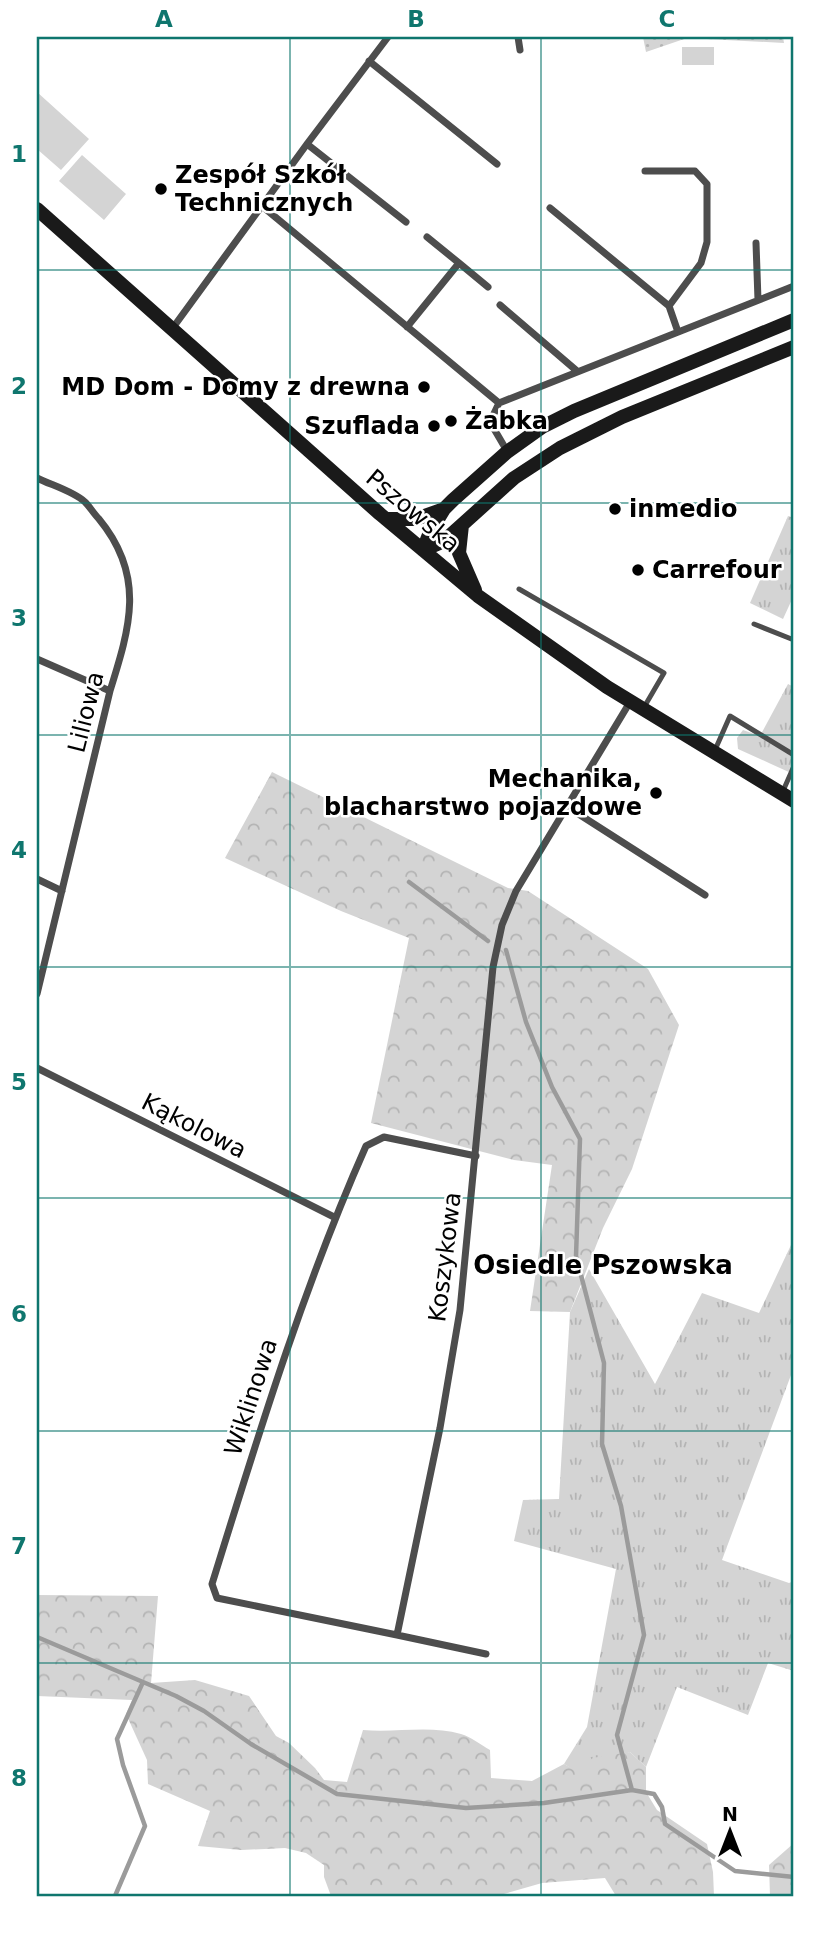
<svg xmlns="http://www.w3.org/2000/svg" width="831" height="1933" viewBox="0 0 831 1933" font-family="'DejaVu Sans',sans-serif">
<defs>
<pattern id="grass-tufts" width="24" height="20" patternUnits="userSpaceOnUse" patternTransform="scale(1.75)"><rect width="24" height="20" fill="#d4d4d4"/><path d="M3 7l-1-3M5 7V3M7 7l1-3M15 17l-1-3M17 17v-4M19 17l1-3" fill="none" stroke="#b4b4b4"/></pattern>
<pattern id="forest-crowns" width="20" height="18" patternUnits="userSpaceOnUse" patternTransform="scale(1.75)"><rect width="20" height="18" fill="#d4d4d4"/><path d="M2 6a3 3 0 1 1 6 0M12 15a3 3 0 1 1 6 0" fill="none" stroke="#b4b4b4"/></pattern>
<pattern id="park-dots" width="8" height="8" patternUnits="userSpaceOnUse" patternTransform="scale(1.75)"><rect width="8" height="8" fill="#d4d4d4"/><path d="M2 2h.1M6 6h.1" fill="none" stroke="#b4b4b4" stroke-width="1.8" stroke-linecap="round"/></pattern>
</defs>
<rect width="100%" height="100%" fill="#fff"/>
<!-- grass -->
<path fill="url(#grass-tufts)" d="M788,516L794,518V595L783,619L750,603Z
M788,684L794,687V766L791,773L738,749L737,738L743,730L760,736Z
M791,1245L794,1246V1367L722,1560L789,1583L794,1581V1671L768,1663L748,1715L677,1687L646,1767L630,1752L577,1772L564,1764L587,1727L616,1569L514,1541L523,1500L559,1499L570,1312L589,1269L655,1384L702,1293L759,1313Z"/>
<!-- forest -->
<path fill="url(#forest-crowns)" d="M272,772L508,888L528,891L648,969L679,1025L632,1169L603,1228L570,1312L530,1311L552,1165L514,1160L371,1123L409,938L341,911L225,858Z
M37,1595L158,1596L151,1683L195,1680L249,1696L276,1736L289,1743L315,1768L324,1780L347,1782L363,1730C395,1733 430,1725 461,1734C471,1737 481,1745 490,1750L491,1778L532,1781L564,1764L577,1771L592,1758L630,1752L646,1767V1792L657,1810L707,1844L713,1872L714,1896H616L605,1878L542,1883L497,1896H331L324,1877V1865L306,1853L285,1848L241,1850L198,1846L210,1811L148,1784L147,1760L126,1714L132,1700L37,1696Z
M794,1843V1896H770L769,1865Z"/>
<!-- park -->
<path fill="url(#park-dots)" d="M643,37H783L784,43L687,38L646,52Z"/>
<!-- pitch -->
<path fill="#d4d4d4" d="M682,47H714V65H682Z
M37,92L89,139L61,170L37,149Z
M82,155L126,194L104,220L59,181Z"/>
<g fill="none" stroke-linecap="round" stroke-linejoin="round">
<!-- stream -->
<path stroke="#9b9b9b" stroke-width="4.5" d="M409,882L488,941
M506,950L526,1022L552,1087L580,1139L576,1256L604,1363L602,1444L621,1506L644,1635L617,1735L632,1790
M37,1637L176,1696L204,1711L251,1744L337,1794L466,1808L544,1803L632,1790L654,1794L662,1807L665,1824L735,1871L794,1877
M115,1896L145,1826L123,1765L117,1739L143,1682"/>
<!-- lane -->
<path stroke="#4d4d4d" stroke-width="5" d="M519,589L664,673L643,709
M754,624L794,640
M715,750L730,716L794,755
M783,791L794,766"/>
<!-- street -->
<path stroke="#4d4d4d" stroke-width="7" d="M518,37L520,50
M369,61L497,164
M307,144L406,222
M645,171H695L707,184V242L701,263L669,306
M262,206L499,403
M550,208L669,306L678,332
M756,243L758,300
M459,263L488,287
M500,305L577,371
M407,327L459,263L427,237
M172,329L307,144L388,37
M507,451L490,422L499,403L794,286
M37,478C51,485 73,491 85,502C90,507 94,514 99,519C146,576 130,627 110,691L37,994
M37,659L110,691
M566,806L705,895
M37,879L62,891
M37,1068L334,1217
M397,1635L217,1598L212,1584C258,1436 303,1288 366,1146L384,1137L476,1156
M486,1654L397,1635L440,1428L460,1310L493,967L502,925L516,891L630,702"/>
<!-- secondary -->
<path stroke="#1a1a1a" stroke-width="14" d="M37,209L380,514L478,596L607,687L794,801
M386,519H416L444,509
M462,525L459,553L475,590
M423,550L430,532L444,509L453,500L507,452L542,427L574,411L794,320
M423,550L444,541L514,478L560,448L622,417L794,347"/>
</g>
<!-- grid -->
<path fill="none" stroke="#0f766e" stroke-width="2" stroke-opacity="0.55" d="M290,37V1896M541,37V1896M37,270H794M37,503H794M37,735H794M37,967H794M37,1198H794M37,1431H794M37,1663H794"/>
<!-- markers -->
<g fill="#000" stroke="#fff" stroke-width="2.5">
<circle cx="161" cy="189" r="7"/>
<circle cx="424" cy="387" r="7"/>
<circle cx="451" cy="421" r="7"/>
<circle cx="434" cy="426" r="7"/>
<circle cx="615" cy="509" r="7"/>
<circle cx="638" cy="570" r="7"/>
<circle cx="656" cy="793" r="7"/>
</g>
<g text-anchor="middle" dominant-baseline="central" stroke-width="5" stroke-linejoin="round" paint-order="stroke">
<!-- poi labels -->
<g font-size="24" font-weight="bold" fill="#000" stroke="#fff" text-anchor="start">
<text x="175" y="175">Zespół Szkół<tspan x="175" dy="28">Technicznych</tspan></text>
<text x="410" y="387" text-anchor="end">MD Dom - Domy z drewna</text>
<text x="465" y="421">Żabka</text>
<text x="420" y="426" text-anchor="end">Szuflada</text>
<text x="629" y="509">inmedio</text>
<text x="652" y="570">Carrefour</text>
<text x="642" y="779" text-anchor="end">Mechanika,<tspan x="642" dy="28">blacharstwo pojazdowe</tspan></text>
</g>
<!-- street labels -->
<g font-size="24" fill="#000" stroke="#fff">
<text transform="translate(413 511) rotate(40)">Pszowska</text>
<text transform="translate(86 712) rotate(-76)">Liliowa</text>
<text transform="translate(194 1126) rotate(27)">Kąkolowa</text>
<text transform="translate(445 1257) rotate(-83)">Koszykowa</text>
<text transform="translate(251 1397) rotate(-72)">Wiklinowa</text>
</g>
<!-- neighbourhood labels -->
<g font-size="26" font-weight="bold" fill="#000" stroke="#fff">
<text x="603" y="1265">Osiedle Pszowska</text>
</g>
</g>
<!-- border -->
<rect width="831" height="1933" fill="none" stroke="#ffffff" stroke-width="77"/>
<!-- north arrow -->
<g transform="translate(730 1831)" stroke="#ffffff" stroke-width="5" paint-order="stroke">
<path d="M0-5L12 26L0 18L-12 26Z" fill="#000000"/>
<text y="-10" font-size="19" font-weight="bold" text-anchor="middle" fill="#000000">N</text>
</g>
<rect x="38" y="38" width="754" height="1857" fill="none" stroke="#0f766e" stroke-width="2.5"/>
<g font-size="23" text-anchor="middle" font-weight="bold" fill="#0f766e">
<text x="164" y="27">A</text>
<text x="416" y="27">B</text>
<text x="667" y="27">C</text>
<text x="19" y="162">1</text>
<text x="19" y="394">2</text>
<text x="19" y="626">3</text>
<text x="19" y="858">4</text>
<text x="19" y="1090">5</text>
<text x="19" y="1322">6</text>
<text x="19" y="1554">7</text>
<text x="19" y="1786">8</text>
</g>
</svg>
